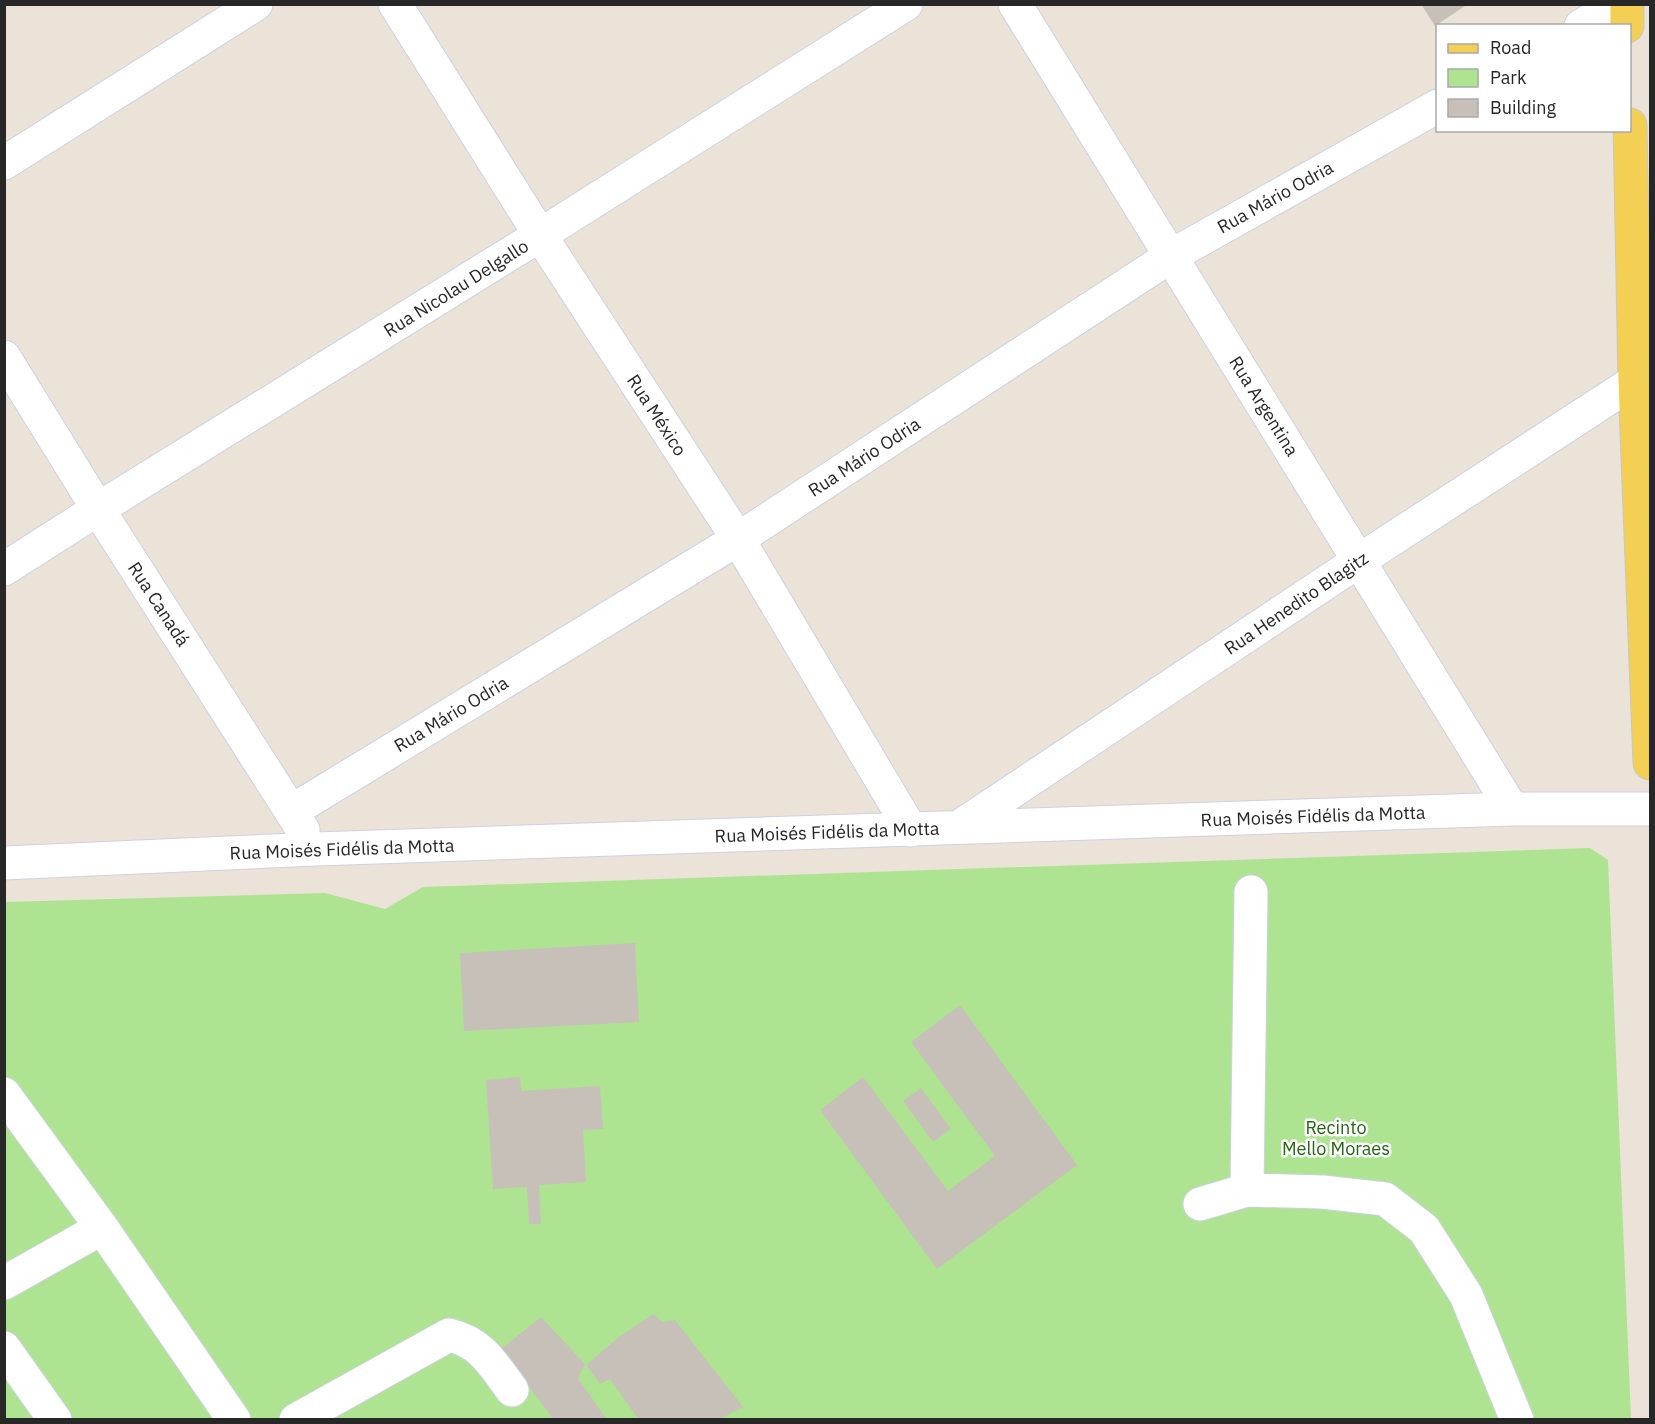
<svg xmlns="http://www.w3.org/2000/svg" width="1655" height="1424" viewBox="0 0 1655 1424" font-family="'IBM Plex Sans',sans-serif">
<rect width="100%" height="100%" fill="#ebe3d8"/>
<!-- green -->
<path fill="#aee392" d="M1590,848L1608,860L1631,1419H5L4,902L325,893L385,909L423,887Z"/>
<!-- building -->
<path fill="#c6c0b8" d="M1421,4H1468L1435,26Z
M635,943L639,1022L464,1031L460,953Z
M960,1005L1077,1165L937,1269L820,1110L863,1077L948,1191L995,1156L911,1042Z
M520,1077L521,1091L600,1086L603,1129L583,1130L586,1182L539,1185L541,1224H529L527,1187L493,1189L486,1080Z
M921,1088L951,1129L933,1142L903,1101Z
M653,1314L663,1322L675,1320L743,1407L718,1420H639L610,1379L600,1384L586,1365L619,1337Z
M541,1317L585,1364L578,1378L607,1420H554L501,1349Z"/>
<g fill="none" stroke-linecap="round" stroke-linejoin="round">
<!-- minor casing -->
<g stroke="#cdd1e1" stroke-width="35">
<path id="minor" d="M395,4L540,235L738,539L911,830
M1015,4L1512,809
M1581,26L1618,4
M4,163L256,4
M4,357L98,509L303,830
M4,569L98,509L540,235L906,4
M292,811L738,539L1171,256L1438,106
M959,827L1360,560L1635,381
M4,863L316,849L1512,809H1650
M4,1094L102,1228L234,1420
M1247,1190L1322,1192L1385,1199L1424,1229L1466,1295L1517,1420
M1200,1204L1247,1190L1251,892
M4,1283L102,1228
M4,1348L55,1420
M296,1420L449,1335C481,1342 493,1364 512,1390"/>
</g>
<!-- major casing -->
<g stroke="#c7c7c7" stroke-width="35">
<path id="major" d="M1627,4V26
M1630,125L1635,381L1650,763"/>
</g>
<!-- minor -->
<use href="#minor" stroke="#fff" stroke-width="33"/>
<!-- major -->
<use href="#major" stroke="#f3cf54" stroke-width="33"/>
</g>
<g text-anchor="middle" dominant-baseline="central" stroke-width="5" stroke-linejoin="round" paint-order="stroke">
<!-- street labels -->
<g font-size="18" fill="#272727" stroke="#fff">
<text transform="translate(1275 197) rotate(-29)">Rua Mário Odria</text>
<text transform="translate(456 288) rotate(-32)">Rua Nicolau Delgallo</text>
<text transform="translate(1264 406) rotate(58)">Rua Argentina</text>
<text transform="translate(657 415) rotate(57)">Rua México</text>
<text transform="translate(864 457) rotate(-33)">Rua Mário Odria</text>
<text transform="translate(1296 603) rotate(-34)">Rua Henedito Blagitz</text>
<text transform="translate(159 604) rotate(57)">Rua Canadá</text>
<text transform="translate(451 714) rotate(-31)">Rua Mário Odria</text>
<text transform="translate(1313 816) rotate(-2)">Rua Moisés Fidélis da Motta</text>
<text transform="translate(827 832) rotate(-2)">Rua Moisés Fidélis da Motta</text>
<text transform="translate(342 849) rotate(-2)">Rua Moisés Fidélis da Motta</text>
</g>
<!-- park labels -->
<g font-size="18" fill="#276417" stroke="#fff">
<text x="1336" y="1127">Recinto<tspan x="1336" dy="21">Mello Moraes</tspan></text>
</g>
</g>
<!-- border -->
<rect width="1655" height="1424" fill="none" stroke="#272727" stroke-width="12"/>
<!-- legend -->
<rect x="1436" y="24" width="195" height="108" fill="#ffffff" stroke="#a9a9a9" stroke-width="1.5"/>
<rect x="1448" y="44" width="30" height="9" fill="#f3cf54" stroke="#a9a9a9" stroke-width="1.5"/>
<text x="1490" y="54" font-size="18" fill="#272727">Road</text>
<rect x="1448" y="69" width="30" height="18" fill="#aee392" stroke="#a9a9a9" stroke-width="1.5"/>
<text x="1490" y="84" font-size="18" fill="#272727">Park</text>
<rect x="1448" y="99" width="30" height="18" fill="#c6c0b8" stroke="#a9a9a9" stroke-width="1.5"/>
<text x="1490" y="114" font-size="18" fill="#272727">Building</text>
</svg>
